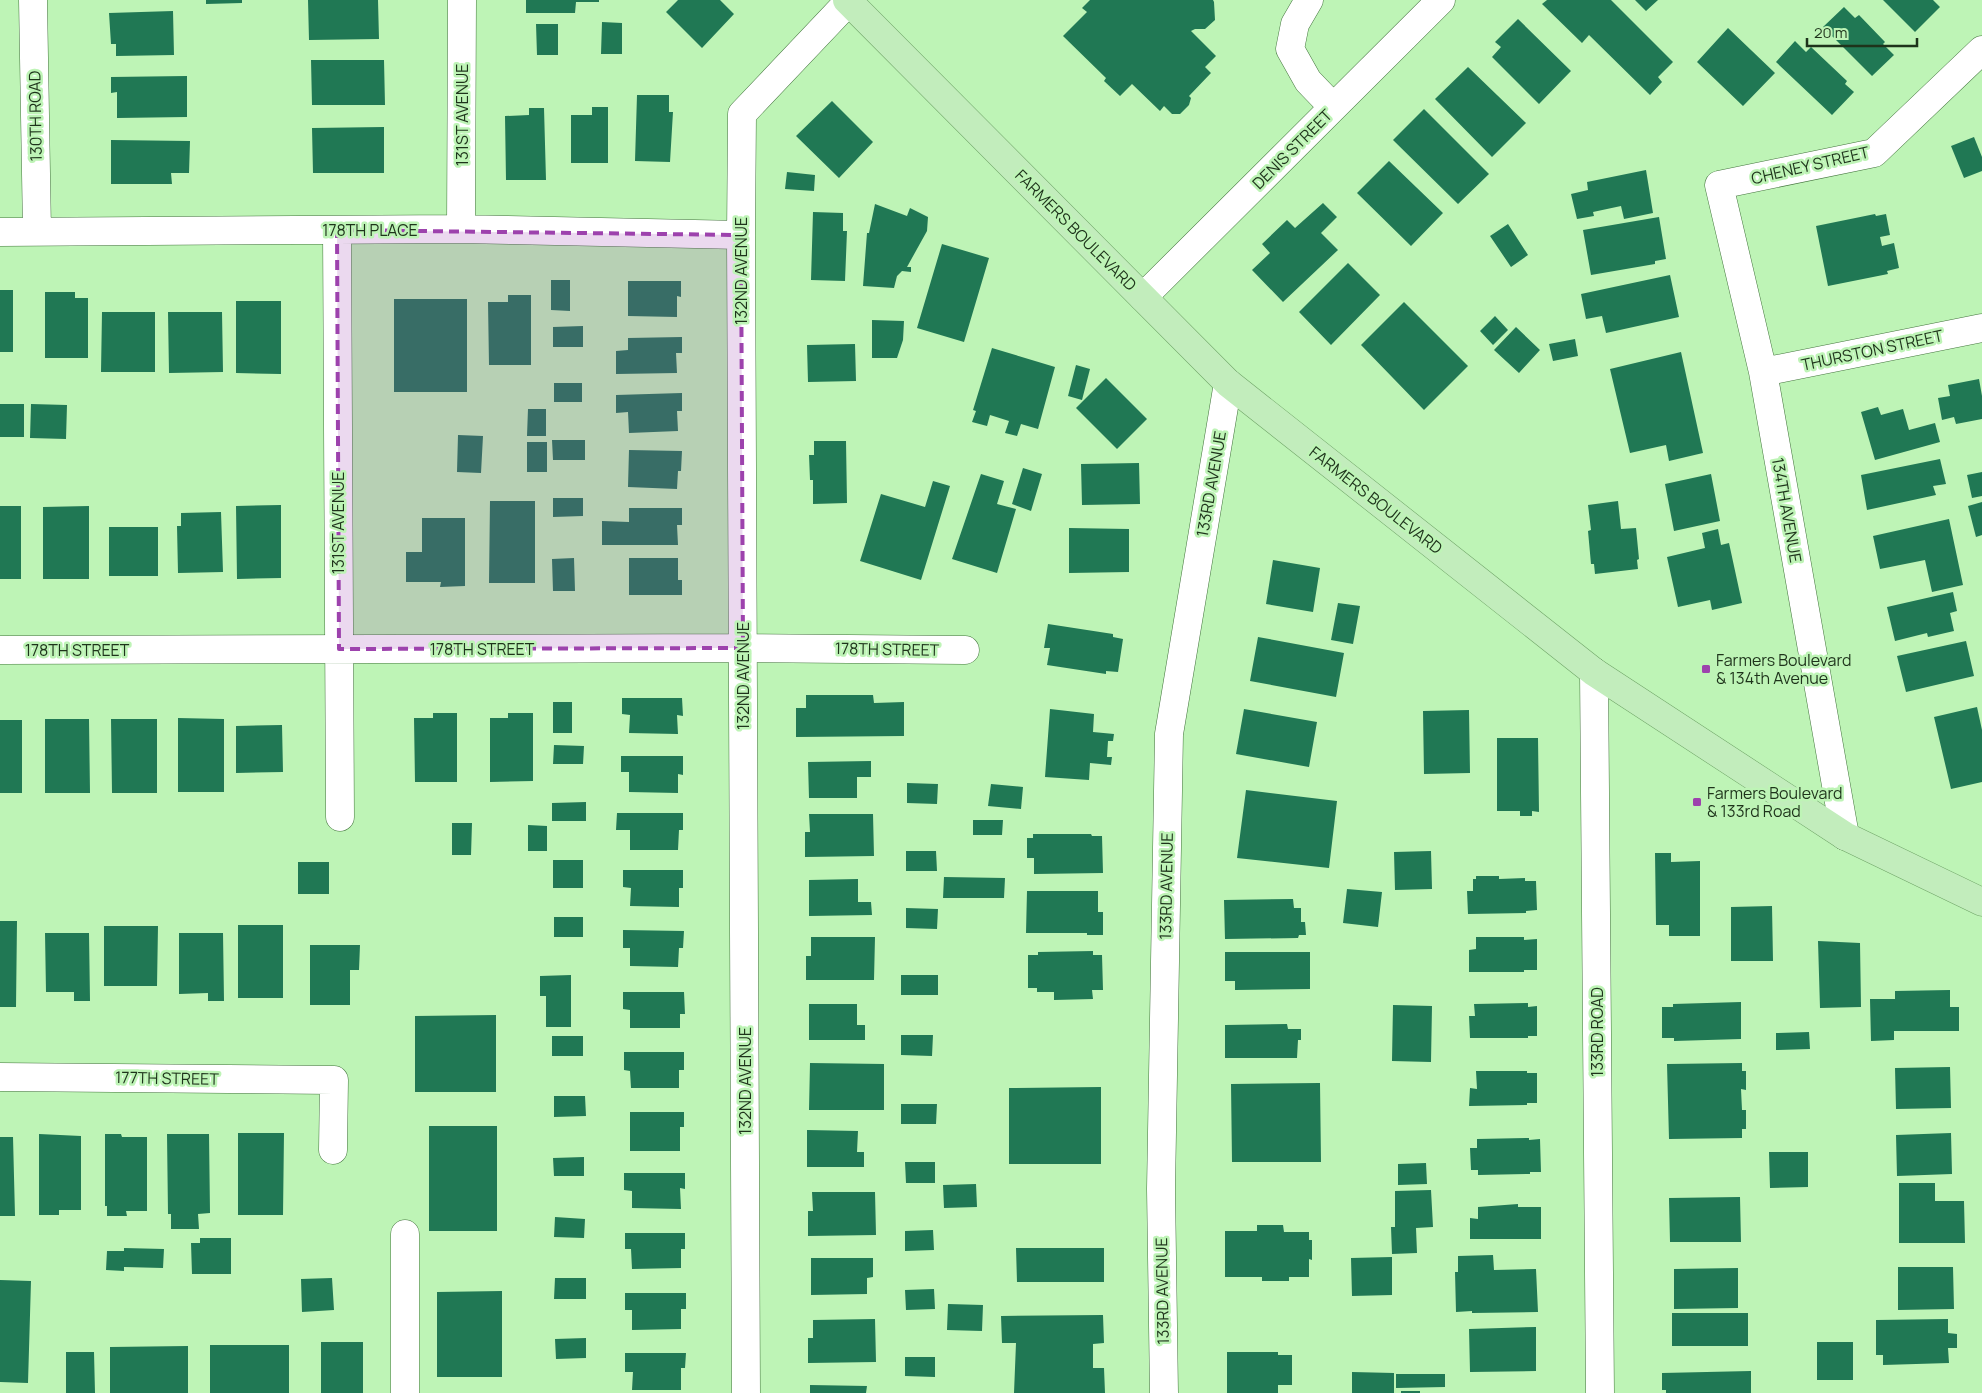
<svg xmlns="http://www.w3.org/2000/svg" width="1982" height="1393" viewBox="0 0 1982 1393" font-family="Manrope,sans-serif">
<rect width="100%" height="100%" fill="#bef4b6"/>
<!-- building -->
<path fill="#207854" d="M206,0H242V3L206,4Z
M308,0H378L379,39L309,40Z
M526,0H599V2H576L575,13H526Z
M678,0H720L734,14L702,48L666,12Z
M1090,0H1213L1214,2L1215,20L1205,29H1195L1191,31L1216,56L1205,67L1211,73L1189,96L1191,98L1189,105L1180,114H1172L1164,106L1160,111L1132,84L1120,96L1104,81L1106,78L1063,36L1087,12L1082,8Z
M1547,0H1611L1673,62L1658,77L1662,82L1650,95L1589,35L1582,43L1542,4Z
M1635,0H1658L1646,11Z
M1883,0H1933L1940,7L1915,32Z
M1844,7L1855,18L1859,15L1885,42L1883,44L1894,55L1872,76L1823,27Z
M173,11L174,55L116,56V44H111L109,13Z
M1518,19L1571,71L1539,104L1492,57L1501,47L1495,42Z
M602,22L622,23V54H601Z
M536,24H558V55H537Z
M1728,28L1775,73L1743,106L1697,62Z
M1795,41L1806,52L1811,47L1847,81L1845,84L1854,92L1832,115L1776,62Z
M311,60H384L385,105H312Z
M1468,67L1526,123L1492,157L1435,99Z
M187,76V117L117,118V92L111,93V77Z
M637,95H669V112H673L670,162L635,161Z
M832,101L873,142L839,178L796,136Z
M592,107H608V163H571V115H592Z
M529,108H544L546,180H506L505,116L529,115Z
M1424,109L1489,174L1458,204L1393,140Z
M384,127V173H313L312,128Z
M1974,137L1982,157V171L1964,178L1951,146Z
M111,140L190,141L189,173H171L172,184H111Z
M1389,161L1443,213L1411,246L1357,193Z
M1646,170L1653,213L1624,219L1621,206L1593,212L1594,216L1577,219L1571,194L1588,190L1587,182Z
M787,172L815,175L814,191L785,189Z
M1323,203L1337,217L1321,233L1338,250L1283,302L1252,270L1270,253L1262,244L1287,220L1295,228Z
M875,204L907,216L910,208L928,217L927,231L907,267H911V272L902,271L897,276L894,288L863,286L867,233H869Z
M813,212L843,213V231H847L845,281L811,280Z
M1875,214L1876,216L1886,214L1890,235L1880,237L1882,246L1894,243L1899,268L1887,271L1888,274L1828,286L1816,226Z
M1659,217L1666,259L1655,261V264L1591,275L1583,230Z
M1508,224L1528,255L1511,267L1490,236Z
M942,244L989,258L964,342L917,328Z
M1348,263L1380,295L1331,345L1299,312Z
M1670,275L1679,317L1606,333L1602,316L1586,319L1581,294Z
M551,280H570V311L551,310Z
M628,281H681V297L677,296V317L628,316Z
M0,290H13V352H0Z
M45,292H75V298H88V358H45Z
M508,295H531V365H489L488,302H508Z
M394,299H467V392H394Z
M236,301H281V374L236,373Z
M1404,302L1468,366L1424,410L1361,345Z
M102,312H155V372H101Z
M168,312H222L223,372L169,373Z
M1495,316L1508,330L1493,345L1480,331Z
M872,320L904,321L903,340L897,358H872Z
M583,326V347H553V327Z
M1516,327L1540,350L1519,373L1494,350Z
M682,337V353H676L677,373L616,374V351L628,350V338Z
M1575,339L1578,356L1553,361L1549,344Z
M855,344L856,381L808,382L807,345Z
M992,348L1055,367L1038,429L1021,424L1017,436L1005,433L1009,421L990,415L987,426L972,422L976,411L973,410Z
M1681,352L1703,453L1669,461L1666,445L1630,453L1610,369Z
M1076,365L1090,369L1082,400L1068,396Z
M1106,378L1147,419L1117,449L1076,408Z
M1979,379L1982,396V419L1956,424L1954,417L1942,420L1938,398L1950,396L1948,385Z
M554,383H582V402H554Z
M682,393V411H677L678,431L629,433L628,412L616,413V395Z
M0,404H24V437H0Z
M31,404L67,405L66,439L30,438Z
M1878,407L1881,415L1903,409L1909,430L1935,423L1940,442L1875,460L1861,412Z
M528,409H546V436H527Z
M458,435L483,436L481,473L457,472Z
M552,440H585V460H553Z
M814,441H846L847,503L813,504V480H810L809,455H814Z
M527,442H547V472H527Z
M629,450L682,451L681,471H678L677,489L628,487Z
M1940,459L1946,484L1933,486L1936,495L1867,510L1861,475Z
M1139,463L1140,504L1082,505L1081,464Z
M1023,468L1042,474L1031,511L1012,504Z
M1982,472V496L1972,498L1967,475Z
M981,474L1004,481L997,504L1016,509L997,573L952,559Z
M1711,474L1720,521L1674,531L1665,484Z
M933,481L950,486L921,580L860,561L881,494L925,507Z
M553,498H583V516L553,517Z
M490,501H535V583H489Z
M1618,501L1621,529L1636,528L1639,559L1637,560L1638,569L1595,574L1594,564H1591L1588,531L1591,530L1588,505Z
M1982,502V535L1976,537L1968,506Z
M281,505V578L237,579L236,506Z
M0,506H21V579H0Z
M89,506V579H43V507Z
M629,508H682V525H677L678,545H602V521L629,522Z
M221,512L223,572L178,573L177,526H181V513Z
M422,518H465V586L440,587L441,582H406V552H422Z
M1949,519L1963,585L1932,592L1925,560L1880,569L1873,536Z
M109,527H158V576H109Z
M1069,528L1129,529V572L1069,573Z
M1718,529L1721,545L1729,543L1742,603L1712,610L1710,600L1678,607L1667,557L1705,548L1702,533Z
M574,558L575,591H553L552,559Z
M629,558H678V580H682V595H629Z
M1273,560L1320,568L1313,612L1266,604Z
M1953,592L1957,611L1950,613L1954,631L1928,637L1927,633L1895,641L1887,607Z
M1338,603L1360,606L1353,644L1331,640Z
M1048,624L1113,634V637L1123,639L1118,672L1106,671V674L1047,665L1050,648H1044Z
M1258,637L1344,653L1336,697L1250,681Z
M1966,641L1974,676L1906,692L1897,656Z
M806,695H873L874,703L904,702V736L796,737V708H806Z
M622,698H682L683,716L677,715L678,734L629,733L630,715L622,714Z
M553,702H572V733H553Z
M1977,707L1982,730V782L1951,789L1934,717Z
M1050,709L1094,714L1093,732L1114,734L1113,741H1108L1107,757H1112L1111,765L1090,763L1089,780L1045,777Z
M1244,709L1317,722L1309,767L1236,754Z
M1469,710L1470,773L1424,774L1423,711Z
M433,713H457V782H415L414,718H433Z
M508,713H533V781L490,782V718H508Z
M178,718L224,719V792H178Z
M45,719H89L90,793H45Z
M111,719H157V793H112Z
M0,720H22V793H0Z
M282,725L283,772L236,773V726Z
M1497,738H1538L1539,812L1532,811V816H1520V811H1497Z
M554,745L584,746L583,764H553Z
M621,756H683V775L678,774V793L629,792V772H621Z
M871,761V777H857V798H809L808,762Z
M907,783L938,784L937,804L907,803Z
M991,784L1023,787L1021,809L988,806Z
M1246,790L1337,801L1329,868L1237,858Z
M586,802V821H552V803Z
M617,813H683V830H679L678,850H630V830H616Z
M809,814H873L874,856L805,857V832H810Z
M973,820H1003L1002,835H973Z
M452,823H472L471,855H452Z
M528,825L547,826V851H528Z
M1033,834H1091L1092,836H1102L1103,873L1034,874V858H1027V838H1033Z
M906,851H936L937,871H906Z
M1431,851L1432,889L1395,890L1394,852Z
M1655,853H1671V862L1700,861V936H1669V925H1656Z
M553,860H583V888H553Z
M298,862H329V894H298Z
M623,870H683V888H679V907L630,906L631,888L623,887Z
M1476,876H1499V879L1525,878V881H1536L1537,910L1526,911V913L1468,914L1467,891H1473V879H1476Z
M944,877L1005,878L1004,898H943Z
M858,879V902H871L872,915L809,916V880Z
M1347,889L1382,892L1378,927L1343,923Z
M1027,891H1098V912H1103V935H1087V933H1026Z
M1293,899L1294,908H1301V922H1305L1306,935H1299L1298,938L1225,939L1224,900Z
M1772,906L1773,961H1731V907Z
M906,908L938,909L937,929L906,928Z
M554,917H583V937H554Z
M0,921H17L16,1007H0Z
M238,925H283V998H238Z
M104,926H158L157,986H104Z
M623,930L684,931L683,948H679L678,967L630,966V948H623Z
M45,933H89L90,1001H74V992H46Z
M179,933H223L224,1001H208V993L179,994Z
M811,937H875L874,980H806V956H811Z
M1476,937H1524V940L1537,939V970H1524V972H1469V950L1476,949Z
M1818,941L1860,943L1861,1007L1820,1008Z
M310,945H360L359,970H350V1005H310Z
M1093,951V955H1102L1103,990H1092L1093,999L1054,1000V992H1037V988H1028V955H1038V952Z
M1225,952H1310V989L1235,990V981H1225Z
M571,975V1027H546V996H540V976Z
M901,975H938V995H901Z
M1950,990V1007H1959V1031H1894V1040L1871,1041L1870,999H1895V991Z
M623,992H684L685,1014H680V1028H630V1010L623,1009Z
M1741,1002V1039L1674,1041V1038H1662V1007H1673V1004Z
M1528,1003V1007L1537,1006V1036H1528V1038H1470L1469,1016H1475L1474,1004Z
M809,1004H857V1025H865V1040H809Z
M1393,1005L1432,1006L1431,1062L1392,1061Z
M496,1015V1092H415V1016Z
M1287,1024L1288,1029H1301V1040H1298L1297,1058H1225V1025Z
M1809,1032L1810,1049L1776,1050V1033Z
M901,1035H933L932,1056L901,1055Z
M552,1036H583V1056H552Z
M624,1052H684V1070H679V1088H631L630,1071L624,1070Z
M810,1063L884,1064V1110H809Z
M1742,1063V1071H1746V1090L1741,1089L1742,1110H1746V1129H1742V1138L1669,1139L1667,1064Z
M1950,1067L1951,1108L1896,1109L1895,1068Z
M1476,1071H1527V1073H1537V1103H1527V1105L1469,1106L1470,1088L1477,1089Z
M1320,1083L1321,1162H1232L1231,1084Z
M1101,1087V1164H1009V1088Z
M554,1096H585L586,1116L554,1117Z
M901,1104H937L936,1124H901Z
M630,1112H684V1127H680V1151H630Z
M429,1126H497V1231H429Z
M807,1130L858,1131L857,1152H864V1167H807Z
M238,1133H284L283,1215H238Z
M1951,1133L1952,1174L1897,1176L1896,1135Z
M39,1134L81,1136V1210H59V1215H39Z
M105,1134H121L122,1137H147V1211H126L127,1216H107V1206H105Z
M167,1134H209L210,1213L198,1214L199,1229H171V1214H168Z
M0,1137H13L15,1216H0Z
M1529,1138V1140L1540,1139L1541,1172H1530V1174L1478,1175V1170H1471L1470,1148H1477V1139Z
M1769,1152H1808V1187L1770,1188Z
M584,1157V1176H554L553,1158Z
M905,1162H935V1183H906Z
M1426,1163L1427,1184L1398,1185V1164Z
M624,1173H685V1189L680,1188L681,1209L632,1208V1191L624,1190Z
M1899,1183H1935V1201H1964L1965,1243H1899Z
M976,1184L977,1207L944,1208L943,1185Z
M1431,1190L1433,1227L1416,1228L1417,1253L1392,1254L1391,1227H1395V1191Z
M812,1192H875L876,1235L808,1236V1211H813Z
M1740,1197L1741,1242H1670L1669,1198Z
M1518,1204V1207H1541V1239H1470V1218L1478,1219V1207Z
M555,1217L585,1219L584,1238L554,1237Z
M1257,1225H1283L1284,1232H1309V1240H1312V1260L1309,1259V1277H1289V1281H1262V1277H1225V1231H1257Z
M933,1230L934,1250L905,1251V1231Z
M625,1233H685V1249H681V1268L632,1269L631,1249H625Z
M200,1238H231V1274H192L191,1243H200Z
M124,1248L164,1249L163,1268L124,1267V1271L106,1270L107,1251H124Z
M1016,1248H1104V1282H1017Z
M1493,1255L1494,1270L1536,1269L1538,1312L1472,1313V1311L1456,1312L1455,1272H1458V1256Z
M1392,1257V1295L1352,1296L1351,1258Z
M811,1258H873V1277L867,1278V1294L811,1295Z
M1898,1267H1953L1954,1309L1898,1310Z
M1738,1268V1308L1674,1309V1269Z
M332,1278L334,1310L302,1312L301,1279Z
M555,1278H586V1299H554Z
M0,1280L31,1281L28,1383L0,1382Z
M934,1289L935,1309L906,1310L905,1290Z
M502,1291V1377H437V1292Z
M625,1293H686V1309H681V1329L632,1330V1310H625Z
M948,1304L983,1305L982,1331L947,1330Z
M1672,1313H1748V1346H1672Z
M1103,1315L1104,1343L1093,1344V1368H1104L1105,1393H1014L1016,1343H1002L1001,1316Z
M875,1319L876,1362L808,1363V1338H813V1320Z
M1948,1319V1333L1957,1334V1348H1948L1949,1363L1883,1365V1355H1876V1320Z
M1536,1327V1371L1470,1372L1469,1329Z
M586,1338V1358L556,1359L555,1339Z
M321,1342H363V1393H321Z
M1817,1342H1853V1380H1817Z
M210,1345H289V1393H210Z
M188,1346V1393H110V1347Z
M66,1352H94L95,1393H66Z
M1227,1352H1278V1355H1292V1385H1278V1393H1227Z
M625,1353H686L685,1368H681V1390H632L633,1372H625Z
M905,1357H935V1377L905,1376Z
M1751,1371V1393H1666V1390H1662V1373Z
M1352,1372L1394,1373V1393H1352Z
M1396,1374H1445V1387L1396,1388Z
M810,1385L867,1386L866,1393H810Z
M1401,1391H1420V1393H1401Z"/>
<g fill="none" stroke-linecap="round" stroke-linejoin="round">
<!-- minor casing -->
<g stroke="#43743d" stroke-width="29">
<path id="minor" d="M33,0L37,231
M1309,0L1295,24L1290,49L1308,81L1333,107
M461,229L462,0
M337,230L340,817
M0,232L461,229L741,235
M1143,297L1441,0
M1763,372L1982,328
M0,650L743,648L965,650
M1594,672L1600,1393
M1845,836L1763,372L1719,185L1874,153L1982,50
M0,1077L334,1080L333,1150
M405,1234V1393
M746,1393L741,235L742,114L850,0
M1164,1393L1161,1189L1169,734L1228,383"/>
</g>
<!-- major casing -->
<g stroke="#6fa467" stroke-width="29">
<path id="major" d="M847,0L1228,383L1594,672L1845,836L1982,902"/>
</g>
<!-- minor -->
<use href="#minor" stroke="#fff" stroke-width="28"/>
<!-- major -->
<use href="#major" stroke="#c2edbc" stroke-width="28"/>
</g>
<!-- marked area -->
<path fill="#9d42ad" fill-opacity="0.2" stroke="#9d42ad" stroke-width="4" stroke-dasharray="10 6" stroke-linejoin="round" d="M337,230L741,235L743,648L339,649Z"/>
<!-- markers -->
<g fill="#9d42ad" stroke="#bef4b6" stroke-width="2">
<rect x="1701" y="664" width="10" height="10" rx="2.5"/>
<rect x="1692" y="797" width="10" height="10" rx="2.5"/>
</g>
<g text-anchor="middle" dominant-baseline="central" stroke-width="5" stroke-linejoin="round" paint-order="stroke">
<!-- street labels -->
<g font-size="16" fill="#1e331b" stroke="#bef4b6">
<text transform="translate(462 115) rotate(-90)">131ST AVENUE</text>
<text transform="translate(35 116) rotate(-91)">130TH ROAD</text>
<text transform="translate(1292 149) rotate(-45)">DENIS STREET</text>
<text transform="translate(1810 165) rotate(-13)">CHENEY STREET</text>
<text x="370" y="230">178TH PLACE</text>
<text transform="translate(1076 230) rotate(45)">FARMERS BOULEVARD</text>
<text transform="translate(741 271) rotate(-90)">132ND AVENUE</text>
<text transform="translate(1872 350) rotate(-12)">THURSTON STREET</text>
<text transform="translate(1211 484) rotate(-80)">133RD AVENUE</text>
<text transform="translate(1376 500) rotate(38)">FARMERS BOULEVARD</text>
<text transform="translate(1787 510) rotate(80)">134TH AVENUE</text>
<text transform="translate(338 523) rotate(-90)">131ST AVENUE</text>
<text x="482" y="649">178TH STREET</text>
<text transform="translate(887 649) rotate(1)">178TH STREET</text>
<text x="77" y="650">178TH STREET</text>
<text transform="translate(743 676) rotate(-90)">132ND AVENUE</text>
<text transform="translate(1166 886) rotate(-89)">133RD AVENUE</text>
<text transform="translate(1597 1032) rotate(-90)">133RD ROAD</text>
<text transform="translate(167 1078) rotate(1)">177TH STREET</text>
<text transform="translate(745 1081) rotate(-90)">132ND AVENUE</text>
<text transform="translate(1162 1291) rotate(-91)">133RD AVENUE</text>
</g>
<!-- poi labels -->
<g font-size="16" fill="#1e331b" stroke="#bef4b6" text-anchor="start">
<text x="1716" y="660">Farmers Boulevard<tspan x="1716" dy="18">&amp; 134th Avenue</tspan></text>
<text x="1707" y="793">Farmers Boulevard<tspan x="1707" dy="18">&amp; 133rd Road</tspan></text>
</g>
</g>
<!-- scale -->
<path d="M1807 38v8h110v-8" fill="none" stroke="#1e331b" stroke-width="2.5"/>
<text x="1814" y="38" font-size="15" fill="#1e331b" stroke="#bef4b6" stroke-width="4" paint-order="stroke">20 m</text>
</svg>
